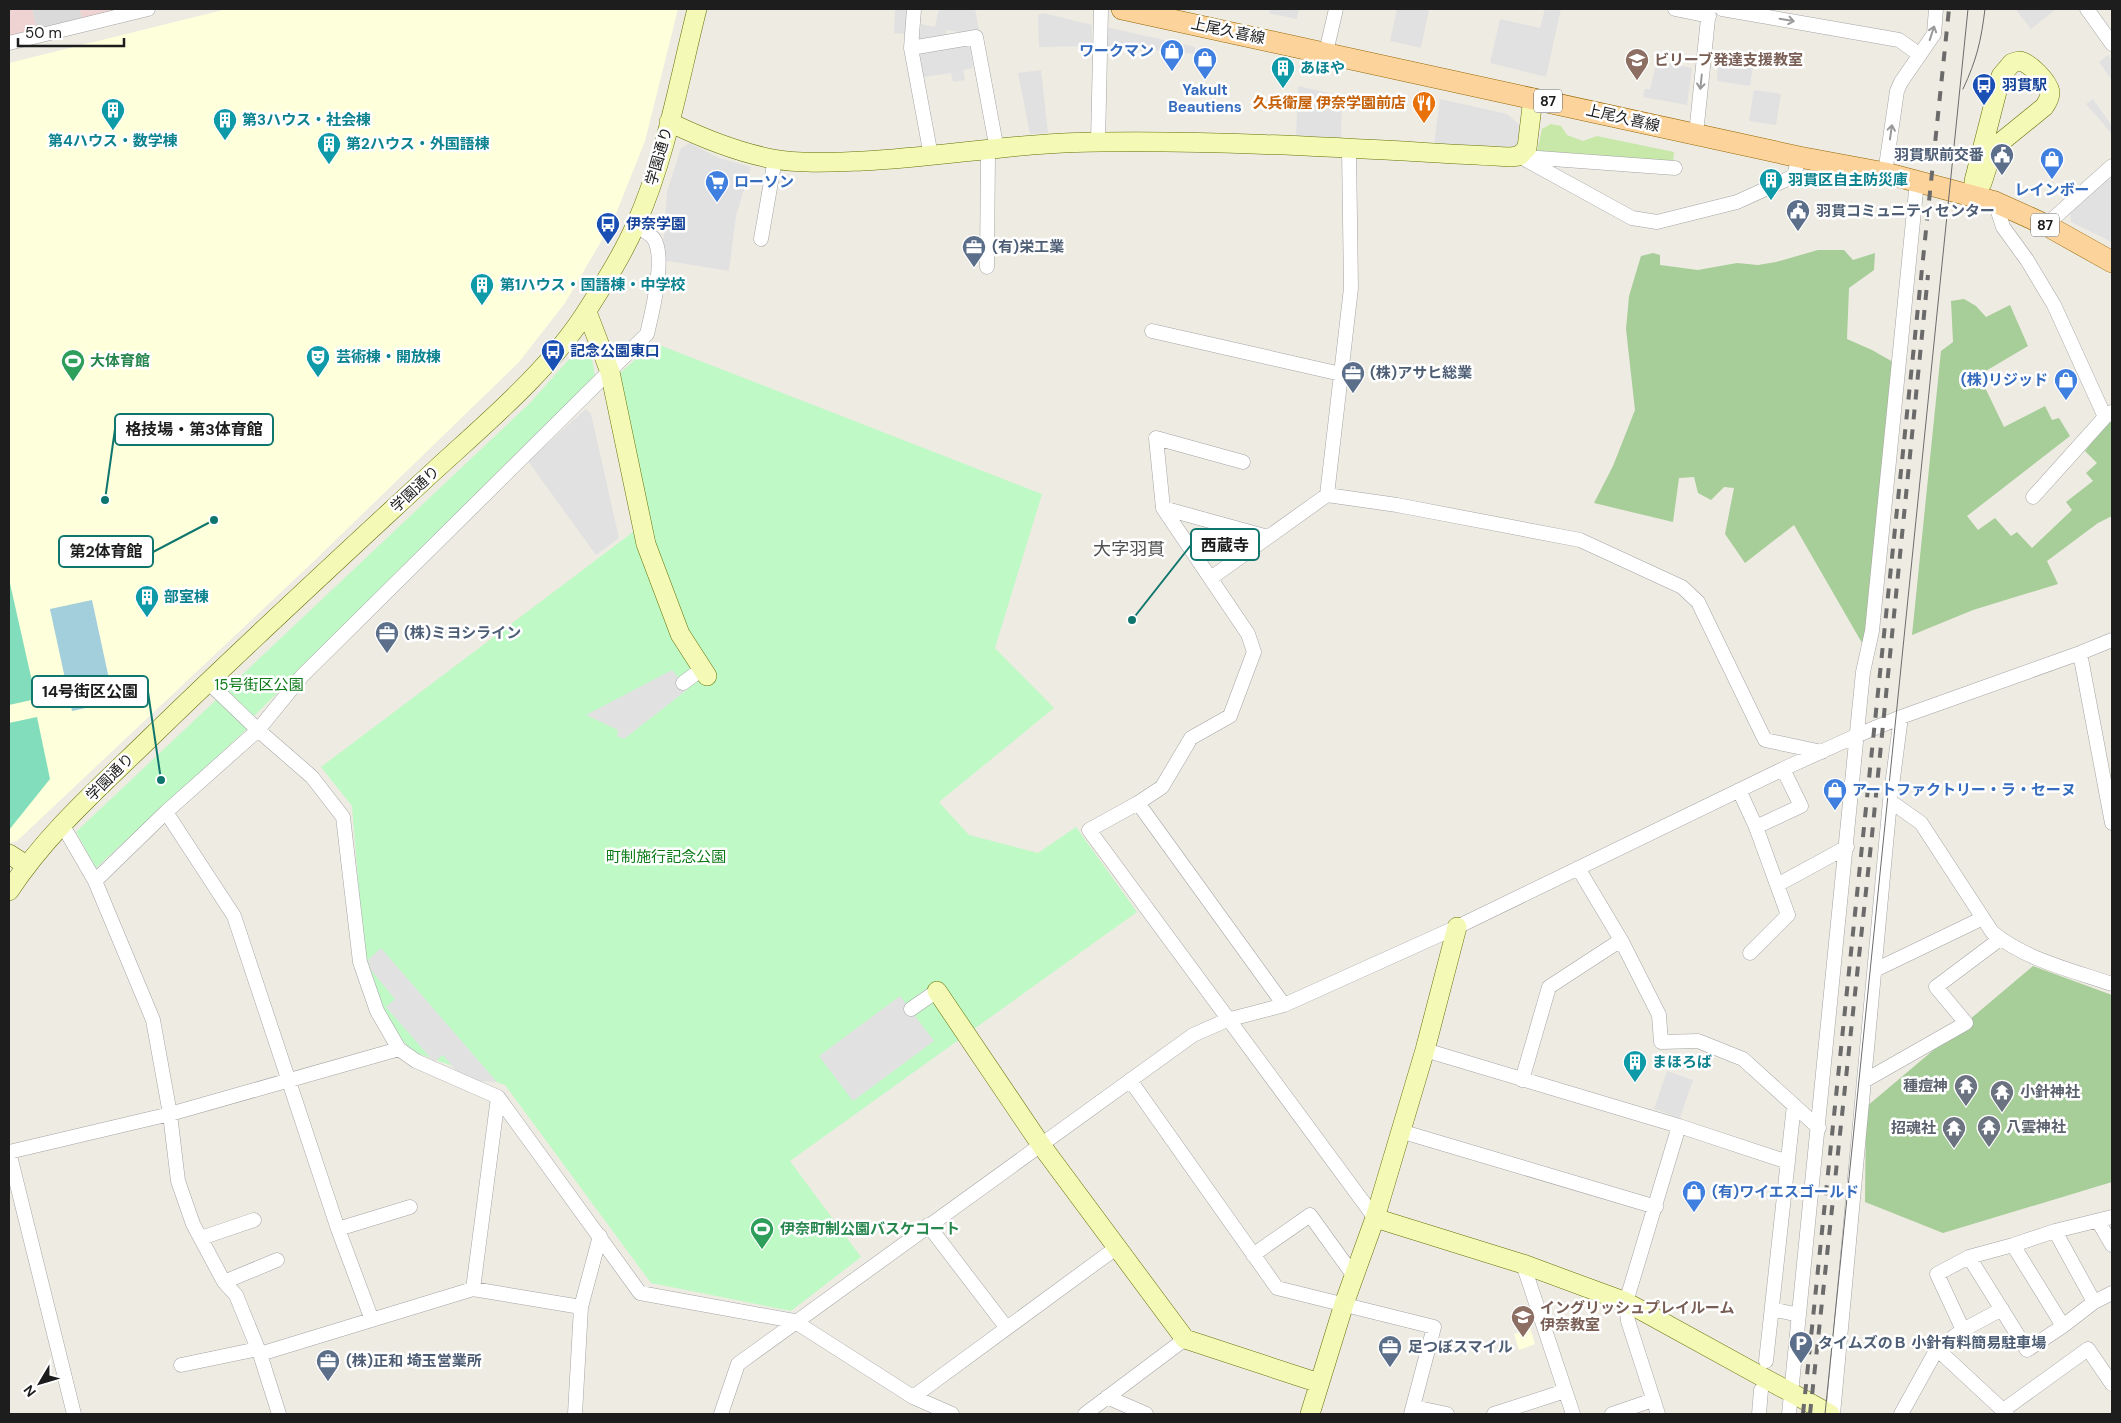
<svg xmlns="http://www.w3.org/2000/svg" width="2121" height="1423" viewBox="0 0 2121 1423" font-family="'DM Sans','Noto Sans JP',sans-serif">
<rect width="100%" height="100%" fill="#eeebe3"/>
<!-- residential -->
<path fill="#dbdada" d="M32,9H80L82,19L37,30Z"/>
<!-- commercial -->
<path fill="#efd3d2" d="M9,9H32L37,30L9,36Z
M80,9H126L82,19Z"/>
<!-- education -->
<path fill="#feffdb" d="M227,9H678L645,141L613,221L565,303L519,362L313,562L17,841L9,843V63Z
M1530,1328L1535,1344L1519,1350L1514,1334Z"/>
<!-- grass -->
<path fill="#c7e8a8" d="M1551,124L1561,126L1567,135L1583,141L1597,136L1674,152L1673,163L1537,152L1542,129Z"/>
<!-- forest -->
<path fill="#a7cd98" d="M1818,250H1844L1853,260L1875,253L1874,270L1849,288L1847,339L1872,350L1893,362L1868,626L1862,643L1794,525L1745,563L1725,534L1734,488L1724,487L1711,500L1698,493L1694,477L1679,478L1673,522L1594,503L1613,466L1635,410L1626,329L1629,296L1641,256L1653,253L1660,255V265L1698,270L1737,263L1758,265L1776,262Z
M1964,299L1976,306L1986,317L2010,305L2028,346L1979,375L2004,427L2045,406L2052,420L2059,418L2070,436L1967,516L1978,530L1995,518L2011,536L2017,532L2032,548L2072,510L2066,502L2093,481L2086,473L2097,463L2085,451L2112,416V516L2098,523L2047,561L2058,584L1973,610L1912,635L1941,351L1953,342L1951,301Z
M2033,966L2112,995V1182L1943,1233L1865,1202L1866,1107Z"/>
<!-- park -->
<path fill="#bff9c5" d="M654,343L1042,494L995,648L1054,708L939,802L969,835L1038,853L1076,827L1137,912L790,1161L861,1257L791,1311L651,1283L505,1085L414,1052L401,1039L383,1009L364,952L352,806L321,767L649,520L620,373Z
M579,348L591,353L595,376L253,717L227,689L530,403Z
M217,699L248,728L96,868L76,832Z"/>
<!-- pitch -->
<path fill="#81ddbb" d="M9,579L36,699L9,705Z
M37,717L50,779L9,830V723Z"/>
<!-- parking -->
<path fill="#e1e1e1" d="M895,9H907L906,34L894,33Z
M939,9H975L980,35L947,30L945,39L919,42L921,24L935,27Z
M1270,9H1299L1297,19L1269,13Z
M1397,9H1429L1421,48L1390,41Z
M1545,9H1561L1546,77L1490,63L1500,19L1540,28Z
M2017,9H2056L2031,29L2016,10Z
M1043,13L1092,25V46L1039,47L1038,15Z
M1106,27L1195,47V54L1106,46Z
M970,45L973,68L963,70L965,80L953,82L951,73L923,77L919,52Z
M1719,51L1754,59L1750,86L1717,81Z
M2108,55L2112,61V80L2099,62Z
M1657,61L1692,68L1687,105L1643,97L1645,89H1650Z
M1041,70L1048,133L1030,134L1018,73Z
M1298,86L1342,96L1341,139H1296Z
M1754,90L1781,94L1776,125L1749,121Z
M1440,99L1507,114L1522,127L1520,147L1434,144Z
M2093,99L2112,126V134L2086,104Z
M690,143L719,158L751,167L736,216L729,271L662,260L667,192L681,148Z
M2112,175V242L2071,222L2070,211Z
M586,409L591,414L619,538L596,555L528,461Z
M672,670L688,689L624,739L617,736L618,730L586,715Z
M381,948L497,1082L478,1081L458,1073L443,1055L434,1062L386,1007L395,999L370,969L368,960Z
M900,996L934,1041L853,1101L819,1056Z
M1667,1071L1693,1080L1680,1118L1654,1109Z"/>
<!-- water -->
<path fill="#a3cedc" d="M92,600L114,702L72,711L50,609Z"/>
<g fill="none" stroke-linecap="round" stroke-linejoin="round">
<!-- street casing -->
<g stroke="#a4a4a4" stroke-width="15">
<path id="street" d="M1675,9L1709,16
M1722,9L1899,40L1920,55
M2087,9L2112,44
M9,43L148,9
M911,48L914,9
M1326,52L1336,9
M1696,134L1709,9
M1098,142L1101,9
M931,156L911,48L976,37L997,150
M1519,156L1632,218L1657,222L1737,202L1794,176L1799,157
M1525,157L1675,168
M1885,173L1897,91L1901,82L1934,34L1936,9
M1995,202L2003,227L2027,260L2054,305L2105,417L2112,412
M2046,225L2112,166
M761,239L775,159
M987,267L988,151
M1152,331L1341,374
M1327,495L1351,288L1349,149
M2033,497L2105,417
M1163,508L1268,537
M1211,578L1327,495L1397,505L1580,540L1682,587L1698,602L1765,740L1822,752
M2080,653L2112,823
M207,681L258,730L312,777L343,817L360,962L377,1011L399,1049L416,1061L498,1097L640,1293L794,1321L913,1397L952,1414
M683,683L702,669
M1739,790L1756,827L1788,915L1750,953
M1890,801L1921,823L1992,932C2026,960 2071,970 2112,984
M1138,803L1162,787L1191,738L1230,716L1254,652L1248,634L1163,508L1156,438L1243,462
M166,812L234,916L338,1229L372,1320
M62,824L95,881L153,1020L170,1114L178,1181L193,1224L224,1282L236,1295L260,1354L279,1414
M1756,827L1801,806L1783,769
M1578,868L1621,940L1659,1015L1661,1042L1698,1041L1743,1059L1819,1128
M95,881L166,812L258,730L302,676L647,334C652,313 666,258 654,239C651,234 641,229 636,225
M1777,885L1847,847
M1875,970L1983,918
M1284,1005L1138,803L1089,830L1375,1218
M911,1009L937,991
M1425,1050L1679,1126L1788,1162
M1130,1080L1277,1288L1434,1327L1411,1414
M1522,1080L1549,987L1621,940
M1864,1081L1966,1023L1936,987L2000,939
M1400,1131L1656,1207
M9,1152L170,1114L399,1049
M9,1152L74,1414
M2098,1221L2112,1245
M928,1225L1006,1327
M338,1229L410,1207
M2055,1231L2094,1302
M201,1238L254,1220
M1253,1255L1310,1215L1354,1276
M1969,1257L2027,1350L2063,1326L2013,1245
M1523,1264L1573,1414
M224,1282L277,1260
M473,1289L498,1097
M1772,1309L1799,1315
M2063,1326L2094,1302L2112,1293
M1963,1330L2002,1309
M1937,1349L2007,1414
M260,1354L473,1289L581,1307
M1766,1361L1794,1105
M181,1365L258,1349
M913,1397L1116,1248
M1107,1397L1146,1414
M1414,1407L1447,1414
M2002,1411L2088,1349L2112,1384
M575,1414L581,1307L600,1236
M721,1414L738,1364L1193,1035L1227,1020L1284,1005L1457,927L1783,769L1858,735L1901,717L2080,653L2112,640
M1085,1414L1185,1339
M1494,1414L1565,1391
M1612,1414L1653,1400
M1658,1414L1628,1321L1626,1302L1679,1126
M1759,1414L1761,1390
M1789,1414L1863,672L1872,631L1917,181
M1833,1414L1890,801L1901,717
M1901,1414L1937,1349L1963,1330L1937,1274L1969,1257L2013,1245L2055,1231L2112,1217"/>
</g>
<!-- secondary casing -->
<g stroke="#657205" stroke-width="20">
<path id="secondary" d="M2019,61C2029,62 2048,81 2050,92C2050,98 2047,103 2044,107L1996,146L1990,158L1982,183L1974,195V181L2001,76L2012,63Z
M669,122C702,138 736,152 773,159C802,164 834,162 863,161C942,157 1021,142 1101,142C1237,140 1374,150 1510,157L1519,156L1527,148L1533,98
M587,312L610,372L646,544L680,634L707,676
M9,854L26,865
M9,891C47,833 100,787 149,739C242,648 338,560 434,471C485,424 551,369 588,309C605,282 623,254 636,224C666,157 679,80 697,9
M937,991L1041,1145L1185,1339L1319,1383
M1375,1218L1523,1264L1626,1302L1830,1414
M1310,1414L1344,1304L1375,1218L1425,1050L1457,927"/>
</g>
<!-- primary casing -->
<g stroke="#956601" stroke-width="22">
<path id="primary" d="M1122,9L1799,157L1885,173L1995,202L2046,225L2112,262"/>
</g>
<!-- street -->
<use href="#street" stroke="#fff" stroke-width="14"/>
<!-- secondary -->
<use href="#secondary" stroke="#f4f9b6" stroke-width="19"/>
<!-- primary -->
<use href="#primary" stroke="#fbd39b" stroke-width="21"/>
<!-- tram -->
<path stroke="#6b6b6b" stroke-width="1" d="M1963,89C1977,59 1981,41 1985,9
M1825,1414L1968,9"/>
<!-- rail -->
<path stroke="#6b6b6b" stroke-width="4" stroke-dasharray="10 10" stroke-linecap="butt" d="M1803,1414L1949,9
M1810,1414L1872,835L1928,275"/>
</g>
<!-- one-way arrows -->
<defs><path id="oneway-shaft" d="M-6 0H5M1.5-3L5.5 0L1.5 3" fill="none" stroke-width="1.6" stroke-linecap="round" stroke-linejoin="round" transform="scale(1.25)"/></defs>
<g stroke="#999">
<use href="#oneway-shaft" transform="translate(1787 20) rotate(10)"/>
<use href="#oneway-shaft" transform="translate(1932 33) rotate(-72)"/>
<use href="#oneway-shaft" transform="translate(1701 82) rotate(96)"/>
<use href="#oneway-shaft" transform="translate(1891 132) rotate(-82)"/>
</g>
<!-- icons -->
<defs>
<g id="shop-pin" transform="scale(1.25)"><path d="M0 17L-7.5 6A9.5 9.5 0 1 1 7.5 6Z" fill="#3f7fe0" stroke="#fff"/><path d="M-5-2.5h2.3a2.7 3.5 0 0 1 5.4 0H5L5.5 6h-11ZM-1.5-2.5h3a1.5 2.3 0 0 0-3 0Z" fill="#fff"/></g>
<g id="school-pin" transform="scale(1.25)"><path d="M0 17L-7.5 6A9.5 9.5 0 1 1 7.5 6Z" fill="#8d6e63" stroke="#fff"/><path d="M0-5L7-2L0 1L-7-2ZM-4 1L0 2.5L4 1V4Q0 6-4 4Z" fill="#fff"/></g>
<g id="building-pin" transform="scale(1.25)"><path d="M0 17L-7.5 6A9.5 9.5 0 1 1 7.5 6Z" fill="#0f9aa8" stroke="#fff"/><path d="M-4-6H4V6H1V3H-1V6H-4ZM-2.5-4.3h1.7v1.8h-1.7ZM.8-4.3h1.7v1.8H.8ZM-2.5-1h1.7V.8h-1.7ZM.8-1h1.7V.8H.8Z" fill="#fff"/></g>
<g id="bus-pin" transform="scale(1.25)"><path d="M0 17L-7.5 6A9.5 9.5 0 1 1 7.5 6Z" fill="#1a4fb4" stroke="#fff"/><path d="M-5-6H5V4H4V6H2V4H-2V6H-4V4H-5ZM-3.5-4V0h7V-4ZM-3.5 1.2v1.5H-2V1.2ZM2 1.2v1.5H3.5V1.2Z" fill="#fff"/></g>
<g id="restaurant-pin" transform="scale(1.25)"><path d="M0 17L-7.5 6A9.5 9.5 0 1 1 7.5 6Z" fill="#e8710a" stroke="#fff"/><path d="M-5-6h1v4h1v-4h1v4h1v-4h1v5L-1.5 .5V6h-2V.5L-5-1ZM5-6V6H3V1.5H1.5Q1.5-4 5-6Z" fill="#fff"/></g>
<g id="civic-pin" transform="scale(1.25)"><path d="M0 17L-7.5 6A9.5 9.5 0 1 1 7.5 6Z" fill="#5c6f8a" stroke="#fff"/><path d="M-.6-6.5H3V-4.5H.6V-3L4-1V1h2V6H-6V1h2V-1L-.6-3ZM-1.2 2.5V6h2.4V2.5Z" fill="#fff"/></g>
<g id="supermarket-pin" transform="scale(1.25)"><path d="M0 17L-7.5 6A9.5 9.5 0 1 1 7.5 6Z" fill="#3f7fe0" stroke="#fff"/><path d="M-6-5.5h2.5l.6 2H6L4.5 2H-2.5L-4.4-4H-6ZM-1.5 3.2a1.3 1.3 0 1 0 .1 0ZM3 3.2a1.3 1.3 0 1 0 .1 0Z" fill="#fff"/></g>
<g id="office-pin" transform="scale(1.25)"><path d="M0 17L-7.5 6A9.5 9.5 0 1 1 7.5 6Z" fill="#5c6f8a" stroke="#fff"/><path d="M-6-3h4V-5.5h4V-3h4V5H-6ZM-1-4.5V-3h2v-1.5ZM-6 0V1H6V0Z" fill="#fff"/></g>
<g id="theatre-pin" transform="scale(1.25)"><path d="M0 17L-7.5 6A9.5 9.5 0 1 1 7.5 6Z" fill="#0f9aa8" stroke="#fff"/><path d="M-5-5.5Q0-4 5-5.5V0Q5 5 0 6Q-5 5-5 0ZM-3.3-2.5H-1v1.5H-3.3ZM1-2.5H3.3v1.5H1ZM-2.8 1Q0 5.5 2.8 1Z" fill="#fff"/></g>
<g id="stadium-pin" transform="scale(1.25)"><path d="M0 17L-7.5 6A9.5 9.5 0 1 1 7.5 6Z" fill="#2e9e5b" stroke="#fff"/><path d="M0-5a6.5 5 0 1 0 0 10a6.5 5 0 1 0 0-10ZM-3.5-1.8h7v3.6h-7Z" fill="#fff"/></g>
<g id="temple-pin" transform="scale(1.25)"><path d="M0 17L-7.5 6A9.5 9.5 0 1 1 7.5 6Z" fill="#6b7280" stroke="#fff"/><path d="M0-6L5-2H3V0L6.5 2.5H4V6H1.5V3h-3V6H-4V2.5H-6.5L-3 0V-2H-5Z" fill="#fff"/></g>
<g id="parking-pin" transform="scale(1.25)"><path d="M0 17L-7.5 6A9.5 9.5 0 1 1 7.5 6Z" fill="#5c6f8a" stroke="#fff"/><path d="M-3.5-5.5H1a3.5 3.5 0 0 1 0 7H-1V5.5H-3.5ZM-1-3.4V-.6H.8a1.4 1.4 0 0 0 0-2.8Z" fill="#fff"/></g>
</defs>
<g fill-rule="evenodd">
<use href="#shop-pin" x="1172" y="51"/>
<use href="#shop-pin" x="1205" y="59"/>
<use href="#school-pin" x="1637" y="60"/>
<use href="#building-pin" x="1283" y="68"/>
<use href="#bus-pin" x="1984" y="85"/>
<use href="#restaurant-pin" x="1424" y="103"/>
<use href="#building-pin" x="113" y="110"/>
<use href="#building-pin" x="225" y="120"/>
<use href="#building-pin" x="329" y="144"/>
<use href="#civic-pin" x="2002" y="155"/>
<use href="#shop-pin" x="2052" y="159"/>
<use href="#building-pin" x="1771" y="180"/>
<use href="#supermarket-pin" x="717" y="182"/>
<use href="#civic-pin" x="1798" y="211"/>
<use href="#bus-pin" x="608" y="224"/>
<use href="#office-pin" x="974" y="247"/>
<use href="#building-pin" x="482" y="285"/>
<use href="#bus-pin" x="553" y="351"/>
<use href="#theatre-pin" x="318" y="357"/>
<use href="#stadium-pin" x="73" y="361"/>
<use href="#office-pin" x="1353" y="373"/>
<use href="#shop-pin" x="2066" y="380"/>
<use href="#building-pin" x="147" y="597"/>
<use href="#office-pin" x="387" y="633"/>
<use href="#shop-pin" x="1835" y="790"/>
<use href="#building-pin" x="1635" y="1062"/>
<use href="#temple-pin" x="1966" y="1086"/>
<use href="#temple-pin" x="2002" y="1092"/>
<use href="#temple-pin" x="1989" y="1127"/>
<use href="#temple-pin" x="1954" y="1128"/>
<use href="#shop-pin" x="1694" y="1192"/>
<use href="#stadium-pin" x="762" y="1229"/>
<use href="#school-pin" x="1523" y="1317"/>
<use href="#parking-pin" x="1801" y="1343"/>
<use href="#office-pin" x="1390" y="1347"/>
<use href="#office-pin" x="328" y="1361"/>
</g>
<g text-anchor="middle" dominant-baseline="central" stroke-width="5" stroke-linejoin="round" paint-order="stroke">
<!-- shield labels -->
<g fill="#fff" stroke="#616161" stroke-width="1">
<rect x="1534" y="89.5" width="28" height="23" rx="4"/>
<rect x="2031" y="213.5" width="28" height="23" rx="4"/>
</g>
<g font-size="14" font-weight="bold" fill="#1d1d1d">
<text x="1548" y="101">87</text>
<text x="2045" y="225">87</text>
</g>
<!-- street labels -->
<g font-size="15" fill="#1d1d1d" stroke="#fff">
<text transform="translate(1228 31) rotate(12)">上尾久喜線</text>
<text transform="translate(1623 118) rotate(13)">上尾久喜線</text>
<text transform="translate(659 156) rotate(-74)">学園通り</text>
<text transform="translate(415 489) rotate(-43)">学園通り</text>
<text transform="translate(110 777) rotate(-45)">学園通り</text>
</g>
<!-- shop labels -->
<g font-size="15" font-weight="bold" fill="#366cbe" stroke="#fff" text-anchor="start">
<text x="1154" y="51" text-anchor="end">ワークマン</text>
<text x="1205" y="90" text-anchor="middle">Yakult<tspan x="1205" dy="17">Beautiens</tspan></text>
<text x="734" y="182">ローソン</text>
<text x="2052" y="190" text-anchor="middle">レインボー</text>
<text x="2048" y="380" text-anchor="end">(株)リジッド</text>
<text x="1852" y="790">アートファクトリー・ラ・セーヌ</text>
<text x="1712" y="1192">(有)ワイエスゴールド</text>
</g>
<!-- education labels -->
<g font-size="15" font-weight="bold" fill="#785e54" stroke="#fff" text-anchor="start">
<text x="1654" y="60">ビリーブ発達支援教室</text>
<text x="1540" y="1308">イングリッシュプレイルーム<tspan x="1540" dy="17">伊奈教室</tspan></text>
</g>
<!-- culture labels -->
<g font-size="15" font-weight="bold" fill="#0d838f" stroke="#fff" text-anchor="start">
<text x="1300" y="68">あほや</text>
<text x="242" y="120">第3ハウス・社会棟</text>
<text x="113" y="141" text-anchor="middle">第4ハウス・数学棟</text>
<text x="346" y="144">第2ハウス・外国語棟</text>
<text x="1788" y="180">羽貫区自主防災庫</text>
<text x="500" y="285">第1ハウス・国語棟・中学校</text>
<text x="336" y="357">芸術棟・開放棟</text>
<text x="164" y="597">部室棟</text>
<text x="1652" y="1062">まほろば</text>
</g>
<!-- transit labels -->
<g font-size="15" font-weight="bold" fill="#164399" stroke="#fff" text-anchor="start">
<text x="2002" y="85">羽貫駅</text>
<text x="626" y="224">伊奈学園</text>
<text x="570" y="351">記念公園東口</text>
</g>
<!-- food labels -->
<g font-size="15" font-weight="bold" fill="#c56008" stroke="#fff" text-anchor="end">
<text x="1406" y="103">久兵衛屋 伊奈学園前店</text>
</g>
<!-- service labels -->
<g font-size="15" font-weight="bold" fill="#4e5e75" stroke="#fff" text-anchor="start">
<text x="1984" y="155" text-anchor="end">羽貫駅前交番</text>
<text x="1816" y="211">羽貫コミュニティセンター</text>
<text x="992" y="247">(有)栄工業</text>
<text x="1370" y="373">(株)アサヒ総業</text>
<text x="404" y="633">(株)ミヨシライン</text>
<text x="1818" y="1343">タイムズのＢ 小針有料簡易駐車場</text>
<text x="1408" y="1347">足つぼスマイル</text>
<text x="346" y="1361">(株)正和 埼玉営業所</text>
</g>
<!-- leisure labels -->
<g font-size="15" font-weight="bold" fill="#27864d" stroke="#fff" text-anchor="start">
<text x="90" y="361">大体育館</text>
<text x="780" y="1229">伊奈町制公園バスケコート</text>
</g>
<!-- park labels -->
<g font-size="15" fill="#0c7a17" stroke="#fff">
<text x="259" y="685">15号街区公園</text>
<text x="666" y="857">町制施行記念公園</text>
</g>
<!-- worship labels -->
<g font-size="15" font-weight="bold" fill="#5b616d" stroke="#fff" text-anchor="end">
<text x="1948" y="1086">種痘神</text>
<text x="2020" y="1092" text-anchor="start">小針神社</text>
<text x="2006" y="1127" text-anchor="start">八雲神社</text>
<text x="1936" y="1128">招魂社</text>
</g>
<!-- quarter labels -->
<g font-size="18" fill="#505050" stroke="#fff">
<text x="1129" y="549">大字羽貫</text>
</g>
</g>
<!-- callouts -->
<path fill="none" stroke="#0f766e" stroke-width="2" d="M105 500L115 429M1132 620L1191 545M214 520L153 552M161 780L148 692"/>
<g fill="#0f766e" stroke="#fff" stroke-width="2">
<circle cx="105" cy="500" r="5"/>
<circle cx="1132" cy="620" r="5"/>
<circle cx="214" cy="520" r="5"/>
<circle cx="161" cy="780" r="5"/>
</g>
<g fill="#fff" stroke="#0f766e" stroke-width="2">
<rect x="115" y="414" width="158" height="31" rx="5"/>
<rect x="1191" y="529" width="68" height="31" rx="5"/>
<rect x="59" y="536" width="94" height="31" rx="5"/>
<rect x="32" y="676" width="116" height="31" rx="5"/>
</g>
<g font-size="16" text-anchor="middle" font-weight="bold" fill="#1d1d1d">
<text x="194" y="435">格技場・第3体育館</text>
<text x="1225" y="551">西蔵寺</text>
<text x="106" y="557">第2体育館</text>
<text x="90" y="697">14号街区公園</text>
</g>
<!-- border -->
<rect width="2121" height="1423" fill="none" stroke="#1d1d1d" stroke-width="20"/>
<!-- north arrow -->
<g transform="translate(40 1383) rotate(232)" stroke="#ffffff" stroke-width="4" paint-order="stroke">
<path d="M0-4L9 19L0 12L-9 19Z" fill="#1d1d1d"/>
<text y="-8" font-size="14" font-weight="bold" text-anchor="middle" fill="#1d1d1d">N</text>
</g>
<!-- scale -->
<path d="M18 38v8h106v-8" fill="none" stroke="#1d1d1d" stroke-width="2.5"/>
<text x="25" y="38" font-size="15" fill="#1d1d1d" stroke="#ffffff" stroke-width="4" paint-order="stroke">50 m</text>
</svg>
